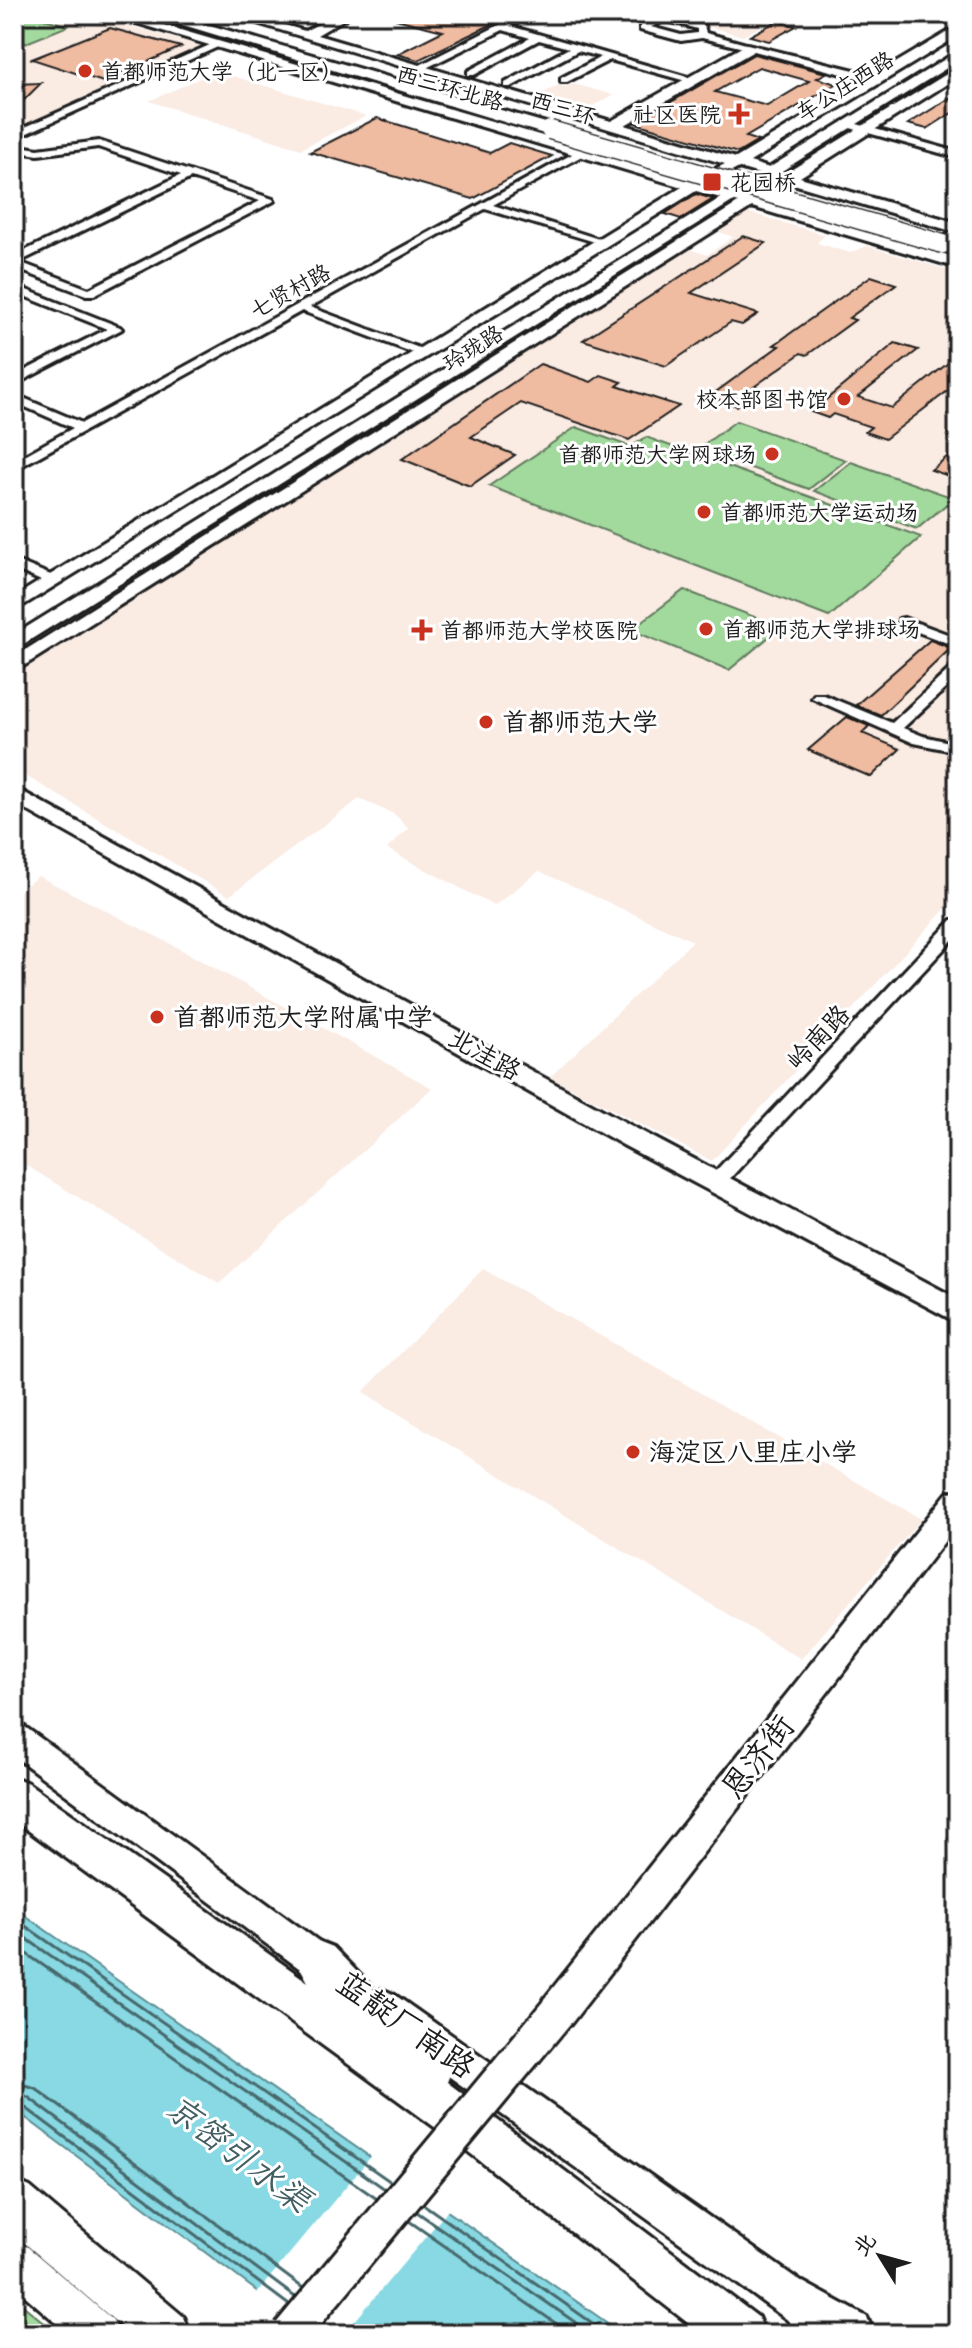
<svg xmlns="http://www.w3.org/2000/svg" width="972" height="2348" viewBox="0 0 972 2348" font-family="Sriracha,'LXGW WenKai TC',sans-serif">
<rect width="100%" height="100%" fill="#fff"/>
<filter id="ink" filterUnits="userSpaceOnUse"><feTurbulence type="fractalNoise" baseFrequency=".0125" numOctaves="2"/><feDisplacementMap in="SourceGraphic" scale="16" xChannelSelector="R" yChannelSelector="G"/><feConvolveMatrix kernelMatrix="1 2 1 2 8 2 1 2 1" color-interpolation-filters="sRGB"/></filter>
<g filter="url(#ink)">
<!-- built -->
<path fill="#faebe3" d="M14,14H89L208,48L14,136Z
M629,14H783L743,36L664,15L645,18Z
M216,71L366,116L301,149L149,101Z
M574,84L613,95L583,111L536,97L559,85L566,87Z
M744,211L825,235L817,243L850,253L867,246L958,273V895L712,1161L550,1077L693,941L539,871L494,906L387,849L409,828L394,814L359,799L229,896L14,769V675L686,248L707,255L733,237L714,230Z
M38,876L165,941L432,1088L219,1283L14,1158V895Z
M483,1269L911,1513L921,1519L801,1659L363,1392Z"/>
<!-- green -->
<path fill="#a2d99d" stroke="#5f7a5c" stroke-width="2" d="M14,14H29L68,26L14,48Z
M736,421L846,460L809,489L698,449Z
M576,427L631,447L646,437L921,537L829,617L489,486Z
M851,462L954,498L917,529L814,491Z
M684,590L781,627L729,670L631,630Z
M14,2298L58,2334H14Z"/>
<!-- water -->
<path fill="#88d9e3" stroke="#5d8d93" stroke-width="2" d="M14,1908L606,2322L622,2334H314L14,2109Z"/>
<!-- pier -->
<path fill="#fff" d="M373,2154L450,2208L344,2334H307L255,2295Z"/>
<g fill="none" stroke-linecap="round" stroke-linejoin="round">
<!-- shore -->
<path stroke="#47686c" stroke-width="3" d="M14,1918L391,2182
M14,1930L385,2189
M14,1945L377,2199
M14,2082L35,2088L303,2288
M14,2094L28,2097L295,2297
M14,2104L22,2105L289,2305
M423,2204L608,2334
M417,2212L592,2334
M409,2221L571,2334"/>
</g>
<!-- building -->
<path fill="#efbba1" stroke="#1c1c1c" stroke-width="2" fill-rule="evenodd" d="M397,14H513L418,60L397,54L443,31L396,19Z
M777,21L796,26L769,41L750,36Z
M110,28L181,47L103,82L32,59Z
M754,54L826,73L817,78L836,84L746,137L758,141L738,153L635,123ZM759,67L809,81L767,106L715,92Z
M41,83L14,110V84Z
M958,93V109L927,129L908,124Z
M377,118L490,153L509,143L552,156L473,199L310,152Z
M696,194L713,199L681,219L665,214Z
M743,236L766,243L691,293L758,314L742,325L731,322L666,366L583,340Z
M871,276L896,284L849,318L855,320L807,355L801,353L744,394L750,397L737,406L709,397L779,346L774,345Z
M895,343L918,350L858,397L892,408L958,355V383L885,439L865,432L871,427L833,414L828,418L811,412Z
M540,364L591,382L601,375L622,382L617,386L679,406L629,440L521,403L471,437L515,455L470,486L402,459Z
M958,448V479L931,470Z
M930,640L951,648L881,715L856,705Z
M847,717L869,726L862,733L900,749L871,777L808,750Z"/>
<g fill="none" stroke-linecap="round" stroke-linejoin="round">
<!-- street casing -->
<g stroke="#1c1c1c" stroke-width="6">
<path id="street" d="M521,14H532L510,26L698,80L693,83L610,60L567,82H561V78L601,57L578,51L511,87H505V83L569,48L539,40L474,75H468V71L530,38L503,30L418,72L410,70Z
M618,14L653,19L664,14L704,25L706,33L757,47L752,50L702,38L681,41L640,30V26L646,23ZM665,20L697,29V33L681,35L651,27Z
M212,44L220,46L14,139V132Z
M846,121L958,152V158L843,126V122Z
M99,141L273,199L274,201L94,295H86L14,268V256L181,175L98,147L38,155L14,151V145L38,149ZM191,178L260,201L89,289L19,262Z
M585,147L589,148V152L493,205L605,241V245L485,209L310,307L427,351V355H419L302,311L14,470V461L73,428L14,402V394L82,423Z
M14,285L120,327L122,329L14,385V376L107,329L14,292Z
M14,560L58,578L60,581L53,585L48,584L14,569Z
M904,618L958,638V647L899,625V619Z
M958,665V677L903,728L923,736L958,744V752L914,743L812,698L814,695H824L892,723L953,666Z
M958,919V934L721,1188H709L706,1183L709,1178L952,920Z"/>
</g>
<!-- secondary casing -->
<g stroke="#1c1c1c" stroke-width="6">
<path id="secondary" d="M106,14H126L693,180L725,164L227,14H247L305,31L337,14H353L317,35L611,121L747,44L875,75L958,26V36L750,162L786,173L958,67V77L800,177L958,223V233L790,183L763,201L958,258V268L752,207L14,672V657L738,203L696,191L14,611V597L682,187ZM754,51L865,80L736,158L625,125ZM739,168L776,179L748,197L707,185Z
M14,787L641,1131L958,1299V1323L623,1145L14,803Z
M958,1490V1524L570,2025L557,2030L544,2025L539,2012L544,1999L947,1493Z
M14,1722L25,1727L343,1959L348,1971L343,1983L331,1988L319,1983L14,1756Z
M382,1989L395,1995L827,2300L832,2314L827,2328L813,2333L799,2328L369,2019L364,2007L369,1995Z
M14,2242L28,2247L113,2320L119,2334H69L14,2286Z"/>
</g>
<!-- primary casing -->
<g stroke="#1c1c1c" stroke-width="6">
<path id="primary" d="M958,51V61L14,650V635Z"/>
</g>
<!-- highway casing -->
<g stroke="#1c1c1c" stroke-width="6">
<path id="highway" d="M147,14H172L556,126L559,130L550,135L544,134Z
M953,231L958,233V245L944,237Z
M14,1777L28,1783L308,1982L297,1962L303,1947L318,1941L333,1947L443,2061L449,2077L447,2082L758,2317L765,2334H702L466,2150L14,1820Z
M14,2180L30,2187L184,2317L191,2334H130L14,2234Z
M803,2282L867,2317L874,2334C837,2334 796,2346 779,2306L786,2289Z"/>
</g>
<!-- street -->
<use href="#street" fill="#fff" fill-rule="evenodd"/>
<!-- secondary -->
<use href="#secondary" fill="#fff" fill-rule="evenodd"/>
<!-- primary -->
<use href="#primary" fill="#fff" fill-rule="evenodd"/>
<!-- highway -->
<use href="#highway" fill="#fff" fill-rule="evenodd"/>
<!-- secondary-bridge casing -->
<g stroke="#1c1c1c" stroke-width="41" stroke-linecap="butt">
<path id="secondary-bridge" d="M290,2334L557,2012"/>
</g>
<!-- highway-bridge casing -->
<g stroke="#1c1c1c" stroke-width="21" stroke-linecap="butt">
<path id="highway-bridge" d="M550,130L943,244"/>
</g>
<!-- secondary-bridge -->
<use href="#secondary-bridge" stroke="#fff" stroke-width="35"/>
<!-- highway-bridge -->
<use href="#highway-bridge" stroke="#fff" stroke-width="18"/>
</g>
</g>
<!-- markers -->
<g fill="#c8321e" stroke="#fff" stroke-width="3">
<circle cx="85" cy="71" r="8"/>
<path d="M735 102h8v8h8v8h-8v8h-8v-8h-8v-8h8z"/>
<rect x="702" y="172" width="20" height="20" rx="4"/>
<circle cx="844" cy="399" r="8"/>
<circle cx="772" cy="454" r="8"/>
<circle cx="704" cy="512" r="8"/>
<circle cx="706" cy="629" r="8"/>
<path d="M418 618h8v8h8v8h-8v8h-8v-8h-8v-8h8z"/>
<circle cx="486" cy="722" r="8"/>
<circle cx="157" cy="1017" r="8"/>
<circle cx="633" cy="1452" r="8"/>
</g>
<g text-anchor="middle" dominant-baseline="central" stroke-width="6" stroke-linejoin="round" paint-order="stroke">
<!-- far-poi labels -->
<g font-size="22" fill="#1c1c1c" stroke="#fff" text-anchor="start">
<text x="101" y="71">首都师范大学（北一区）</text>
<text x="721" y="114" text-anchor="end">社区医院</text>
<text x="730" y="182">花园桥</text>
<text x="828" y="399" text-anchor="end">校本部图书馆</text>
<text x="756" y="454" text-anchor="end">首都师范大学网球场</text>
<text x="720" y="512">首都师范大学运动场</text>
<text x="722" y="629">首都师范大学排球场</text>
<text x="440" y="630">首都师范大学校医院</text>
</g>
<!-- far-street labels -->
<g font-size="22" fill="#1c1c1c" stroke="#fff">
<text transform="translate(845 86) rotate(-32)">车公庄西路</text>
<text transform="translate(450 88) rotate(16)">西三环北路</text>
<text transform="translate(563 108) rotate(16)">西三环</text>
<text transform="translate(290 291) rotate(-29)">七贤村路</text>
<text transform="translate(473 348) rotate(-32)">玲珑路</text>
</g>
<!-- poi labels -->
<g font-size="26" fill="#1c1c1c" stroke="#fff" text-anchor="start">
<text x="502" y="722">首都师范大学</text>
<text x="173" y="1017">首都师范大学附属中学</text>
<text x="649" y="1452">海淀区八里庄小学</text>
</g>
<!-- street labels -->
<g font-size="26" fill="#1c1c1c" stroke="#fff">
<text transform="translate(818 1037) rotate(-47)">岭南路</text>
<text transform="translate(485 1054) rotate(29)">北洼路</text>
</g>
<!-- near-street labels -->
<g font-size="32" fill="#1c1c1c" stroke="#fff">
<text transform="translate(758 1757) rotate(-52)">恩济街</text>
<text transform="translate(406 2025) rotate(35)">蓝靛厂南路</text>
</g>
<!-- near-water labels -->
<g font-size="34" font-style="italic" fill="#425e62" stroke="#fff">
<text transform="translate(238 2154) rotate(37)">京密引水渠</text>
</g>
</g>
<!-- margin -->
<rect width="972" height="2348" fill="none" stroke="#fff" stroke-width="48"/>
<rect x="24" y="24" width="924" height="2300" fill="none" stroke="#1c1c1c" stroke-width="3" filter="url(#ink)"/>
<!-- north arrow -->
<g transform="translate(880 2256) rotate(307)" stroke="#ffffff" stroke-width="6" paint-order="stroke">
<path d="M0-6L14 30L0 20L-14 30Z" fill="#1c1c1c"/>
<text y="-12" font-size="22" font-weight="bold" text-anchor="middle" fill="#1c1c1c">北</text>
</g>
</svg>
